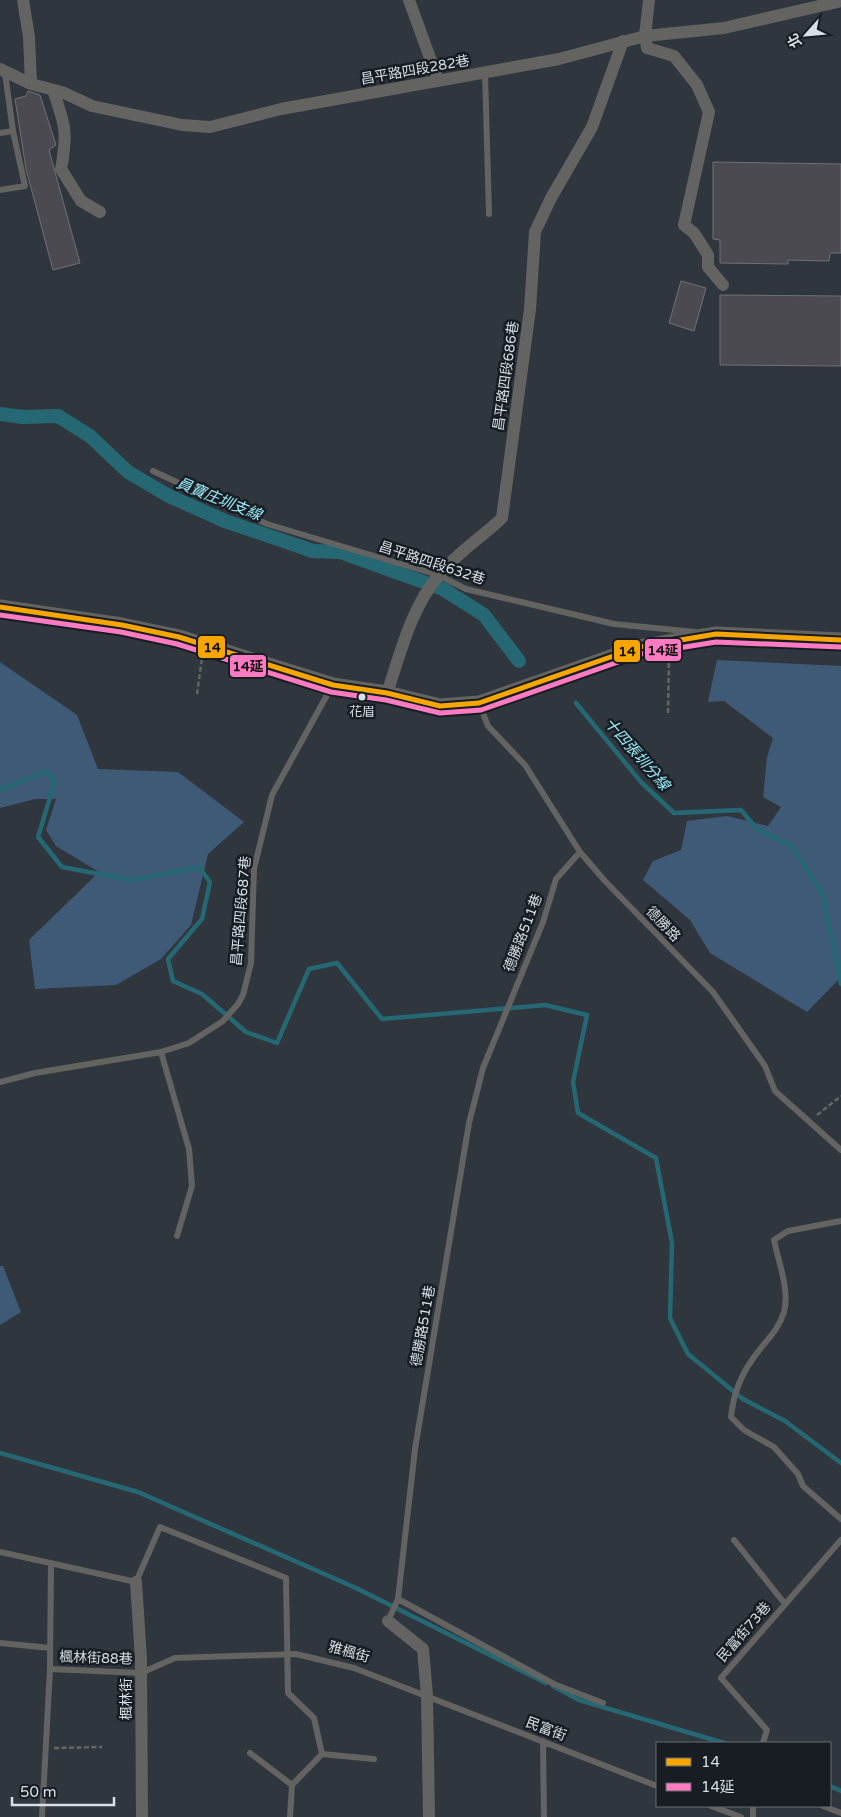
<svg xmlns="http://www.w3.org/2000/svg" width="841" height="1817" viewBox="0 0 841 1817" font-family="'Varela Round','Noto Sans TC',sans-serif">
<rect width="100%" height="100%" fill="#30363d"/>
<!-- green -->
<path fill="#3e5a77" d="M717,660L841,666V977L807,1012L710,953L690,920L643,880L653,861L681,850L687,821L727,816L768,826L781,807L763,797L767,757L773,738L724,701L708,702Z
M0,662L77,715L98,769L178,772L244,822L208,854L191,925L161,959L116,985L35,989L29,940L99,872L56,846L46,830L56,799H35L0,808Z
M0,1266H3L21,1312L0,1325Z"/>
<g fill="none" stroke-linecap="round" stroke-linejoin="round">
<!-- stream -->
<path stroke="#256873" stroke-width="4.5" d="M576,703L641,782L674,813L741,810L757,829L792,846L823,895L841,984
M0,790L46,771L55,781L38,837L62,867L131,880L199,867L210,882L202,919L168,959L173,981L202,994L246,1032L277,1043L309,969L337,963L382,1019L545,1005L587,1015L573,1082L578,1113L656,1158L672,1243L670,1318L688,1354L743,1399L785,1421L841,1463
M0,1453L138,1492L356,1588L546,1683
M553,1686L579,1700L724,1743
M830,1786L841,1791"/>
<!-- canal -->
<path stroke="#256873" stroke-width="14" d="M0,414L23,417L58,416L90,436L128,472L169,496L225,521L313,551L340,552L443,589L484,615L519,661"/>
</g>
<!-- building -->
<path fill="#4a4a50" stroke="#717076" d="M28,91L40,95L56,145L49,150L80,263L53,270L26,169L15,99L26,96Z
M713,162L841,164V253H830L829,261L788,260V264L720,263V240L713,239Z
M681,281L706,288L694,331L669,323Z
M720,295L841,296V366L720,365Z"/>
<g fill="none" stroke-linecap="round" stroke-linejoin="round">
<!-- path -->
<path stroke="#636566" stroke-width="2.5" stroke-dasharray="5 2.5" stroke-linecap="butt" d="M197,694L202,658
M668,713L669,656
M817,1115L841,1096
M54,1748L102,1747"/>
<!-- service -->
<path stroke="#636362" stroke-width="6" d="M485,73L489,214
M0,133L13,131L5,73
M0,190L25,186L13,131
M153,471L267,524L438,575L466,589L614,624L695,632
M479,703L488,726L525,765L580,852L605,881L713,992L765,1066L775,1091L841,1150
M580,852L556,879L543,922L483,1068L469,1123L415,1449L398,1599L554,1684L603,1703
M161,1052L189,1149L192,1186L177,1236
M0,1082L35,1073L161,1052L189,1043L223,1021L238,1004L243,995L251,963L254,869L272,795L332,686
M841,1221L788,1231L774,1240C778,1261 790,1290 784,1312C778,1332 763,1343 752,1360C740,1377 733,1396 731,1417L744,1430L774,1447L798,1474L803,1486L841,1519
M734,1540L785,1604
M0,1552L136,1582L160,1527L286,1578L288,1693L314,1718L322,1754L292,1785L290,1817
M388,1621L398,1599
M0,1643L50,1648
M50,1669L141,1673L175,1658L296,1654L354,1668L657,1786
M543,1741L544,1817
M763,1743L767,1730L721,1678L841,1540
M250,1753L292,1785
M322,1754L374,1759
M711,1806L741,1817
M753,1806V1817
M823,1806L841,1813
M42,1817L50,1669L51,1563"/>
<!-- minor -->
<path stroke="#636362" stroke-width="12" d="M23,0L29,37L31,84
M409,0L438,80
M649,0L645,36L647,48L674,56L697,85L709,112L684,225L694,233L708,255V267L723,285
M0,69L31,84L62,92L92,106L182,125L210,127L281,109L559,59L645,36L724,28L841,1
M53,90C65,125 68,132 61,169L81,201L100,212
M387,693C401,652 411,608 439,575C458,552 481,538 502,518L530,309L535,232L551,198L592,127L623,41
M136,1582L141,1659L142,1817
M388,1621L423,1649L427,1696L429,1817"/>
<!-- tertiary -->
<path stroke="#636362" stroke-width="15" d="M0,607L122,625L179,637L333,685L387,693L440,706L479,703L639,647L716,634L841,640"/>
<!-- bus-1 casing -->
<g stroke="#171d23" stroke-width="9">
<path id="bus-1" d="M0,607L122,625L179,637L333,685L387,693L440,706L479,703L639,647L716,634L841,640"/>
</g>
<!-- bus-2 casing -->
<g stroke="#171d23" stroke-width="9">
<path id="bus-2" d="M0,615L121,632L177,644L331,692L386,700L440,713L481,710L641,654L716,642L841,647"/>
</g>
<!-- bus-1 -->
<use href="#bus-1" stroke="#f7a600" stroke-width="5"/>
<!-- bus-2 -->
<use href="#bus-2" stroke="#fe7ac1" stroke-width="5"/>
</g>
<!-- markers -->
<circle fill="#d7dfe7" stroke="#171d23" stroke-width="2" cx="362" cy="697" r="4.5"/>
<g text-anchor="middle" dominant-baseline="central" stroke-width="5" stroke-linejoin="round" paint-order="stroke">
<!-- bus labels -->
<g font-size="13" fill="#d7dfe7" stroke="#171d23">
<text x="362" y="712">花眉</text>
</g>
<!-- street labels -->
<g font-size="14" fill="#d7dfe7" stroke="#171d23">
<text transform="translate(415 70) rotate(-10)">昌平路四段282巷</text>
<text transform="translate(506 376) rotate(-82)">昌平路四段686巷</text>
<text transform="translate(432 563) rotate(18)">昌平路四段632巷</text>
<text transform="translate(241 911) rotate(-85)">昌平路四段687巷</text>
<text transform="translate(663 924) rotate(46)">德勝路</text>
<text transform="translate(523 933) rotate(-69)">德勝路511巷</text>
<text transform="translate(423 1326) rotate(-80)">德勝路511巷</text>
<text transform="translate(744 1632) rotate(-49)">民富街73巷</text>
<text transform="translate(349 1652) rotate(16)">雅楓街</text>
<text transform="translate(96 1658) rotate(2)">楓林街88巷</text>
<text transform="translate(126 1699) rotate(-90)">楓林街</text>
<text transform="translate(546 1729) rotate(21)">民富街</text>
</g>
<!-- water labels -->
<g font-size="15" font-style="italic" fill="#9bedfb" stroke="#171d23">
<text transform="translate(219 499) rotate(22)">員寶庄圳支線</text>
<text transform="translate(637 754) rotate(49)">十四張圳分線</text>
</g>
</g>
<g stroke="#171d23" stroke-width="2">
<rect x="197" y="635" width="29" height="24" rx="5" fill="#f7a600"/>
<rect x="644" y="638" width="38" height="24" rx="5" fill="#fe7ac1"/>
<rect x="613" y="639" width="28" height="24" rx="5" fill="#f7a600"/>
<rect x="229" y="654" width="38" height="24" rx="5" fill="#fe7ac1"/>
</g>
<g font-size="14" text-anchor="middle" font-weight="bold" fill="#111">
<text x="212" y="652">14</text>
<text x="663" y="655">14延</text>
<text x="627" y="656">14</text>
<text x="248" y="671">14延</text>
</g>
<!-- legend -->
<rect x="656" y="1742" width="175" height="65" fill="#171d23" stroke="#646b71"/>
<rect x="666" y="1758" width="25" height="8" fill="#f7a600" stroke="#646b71"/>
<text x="701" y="1767" font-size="15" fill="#d7dfe7">14</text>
<rect x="666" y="1783" width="25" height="8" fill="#fe7ac1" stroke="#646b71"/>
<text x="701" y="1792" font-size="15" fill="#d7dfe7">14延</text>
<!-- north arrow -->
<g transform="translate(806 35) rotate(243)" stroke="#171d23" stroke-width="4" paint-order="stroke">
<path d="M0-4L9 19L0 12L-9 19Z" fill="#d7dfe7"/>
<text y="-8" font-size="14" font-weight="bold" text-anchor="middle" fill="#d7dfe7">北</text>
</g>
<!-- scale -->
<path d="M12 1797v8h102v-8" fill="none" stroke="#d7dfe7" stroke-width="2.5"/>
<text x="20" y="1797" font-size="15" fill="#d7dfe7" stroke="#171d23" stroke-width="4" paint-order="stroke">50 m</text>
</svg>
